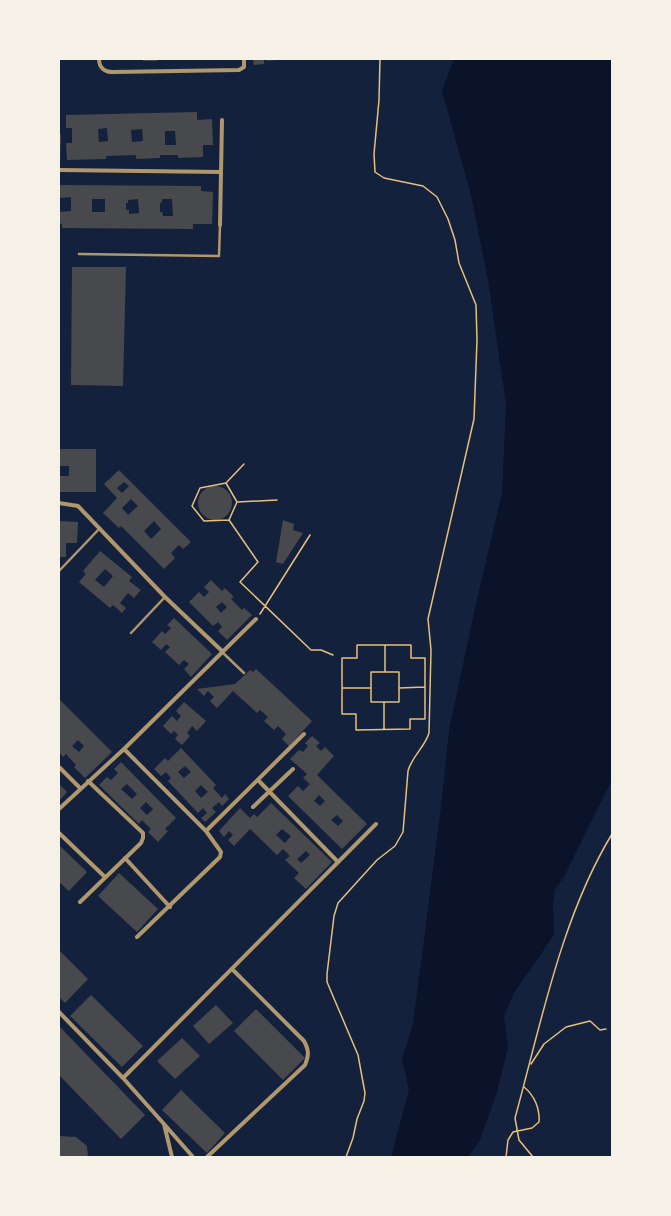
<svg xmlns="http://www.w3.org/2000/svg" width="671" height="1216" viewBox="0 0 671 1216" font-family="'Sofia Sans Condensed',sans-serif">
<rect width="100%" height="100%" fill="#14213d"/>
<!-- water -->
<path fill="#0b132b" d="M454,59H612V780L564,877L555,889L553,904L554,935L514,993L504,1016L508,1048L497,1092L480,1140L468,1157H391L409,1090L402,1059L413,1024L441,807L449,730L475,608L502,493L506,404L488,280L471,195L442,91Z"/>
<!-- building -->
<path fill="#48494c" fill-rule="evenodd" d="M143,59H157V61H143Z
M253,59H264V64L254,65Z
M267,59H277V60L267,61Z
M197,112V120L212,119L213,145H203V157L178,158V155H160V158L136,159V155L106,156V159L67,160L66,143H72V128H66V115ZM107,128L108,141L99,142L98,129ZM142,129L143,141L132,142L131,130ZM165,131H175L176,145H165Z
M59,134H61L60,164L59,163Z
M59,185L201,186V191L213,192L212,224H193V229L62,228V224L59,223V212L71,211V197L59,198ZM92,199H105V212H92ZM138,199L139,213L129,214V210H126V203H128V200ZM162,199H172L173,216H163L162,212H160V203L162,202Z
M72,267H126L123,386L71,385Z
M59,449H96V492H59V476H69V466H59Z
M119,470L191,542L183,549L179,545L171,553L175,558L164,569L121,526L119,528L103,513L117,498L104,484ZM124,482L129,486L122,493L117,488ZM131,499L138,506L128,515L122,508ZM154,521L161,529L151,539L144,531Z
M198 503a17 17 0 1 1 34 0a17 17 0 1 1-34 0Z
M283,520L294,524L293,530L303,533L283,564L276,562Z
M59,521L78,522L77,543H66V557H59Z
M100,551L132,577L129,581L141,590L134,598L128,593L120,603L126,608L122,613L113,605L110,608L79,582L86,574L83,571ZM105,569L113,576L104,587L95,580Z
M211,580L222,591L225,588L234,597L231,599L242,610L244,608L252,615L227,640L218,631L222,627L218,622L213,626L189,602L199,592L204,597L209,592L204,587ZM222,602L227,607L221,613L216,607Z
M174,618L212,654L191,677L184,669L189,664L184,660L179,665L165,652L170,647L166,644L161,650L152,642L162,631L165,634L171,628L167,625Z
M256,669L312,721L289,746L282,739L286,734L278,726L274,730L264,721L268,717L260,710L257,713L233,691L217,708L210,701L214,697L208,691L204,696L197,689L235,684L250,670L253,672Z
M59,699L112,752L85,778L74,767L76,765L66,754L63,757L59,752ZM78,740L84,746L79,752L72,746Z
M184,702L206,721L197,731L192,726L187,733L190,736L182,745L175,739L178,735L174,731L171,734L163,726L172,716L177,721L181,716L176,711Z
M312,736L320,743L316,746L321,751L325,747L334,756L317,775L367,824L342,849L288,796L298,786L303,791L310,784L303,778L307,774L290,759L299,750L303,752L308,746L305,743ZM319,795L325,801L320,806L314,801ZM337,815L343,821L338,826L331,820Z
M181,748L216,785L213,788L222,798L225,794L229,799L222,806L219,802L212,808L216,812L205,822L201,818L207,813L203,808L198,813L168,781L171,778L166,772L161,776L154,769L165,758L168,761ZM185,766L191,772L184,778L178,772ZM201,785L208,792L201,798L195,791Z
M121,762L176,818L165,829L168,831L158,842L148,832L151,829L142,820L139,824L99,785L107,777L111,780L118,773L114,769ZM127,784L137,794L132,799L121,789ZM146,802L153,809L147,815L140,808Z
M59,784L67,792L59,801Z
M271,803L332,862L306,889L294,878L299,873L285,860L290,856L283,849L277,855L250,829L234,846L228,840L233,835L229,831L224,837L219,831L240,808L250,818L254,814L257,817ZM282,829L291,836L285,843L276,835ZM306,851L310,855L301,863L297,859Z
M59,845L87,872L69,891L59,882Z
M119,873L158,909L137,932L98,896Z
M59,950L88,979L65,1003L59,997Z
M91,995L143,1046L122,1067L70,1016Z
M216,1005L233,1023L209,1044L193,1026Z
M256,1009L305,1058L283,1080L234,1031Z
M59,1026L145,1115L121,1139L59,1075Z
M182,1038L200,1056L175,1079L157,1061Z
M181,1090L225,1133L207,1153L162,1110Z
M59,1136L76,1137L87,1146L88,1157H59Z"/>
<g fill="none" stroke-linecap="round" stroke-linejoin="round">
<!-- path -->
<path stroke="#e5c07b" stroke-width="1.5" d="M226,483L237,502L229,520L204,521L192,506L200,488Z
M226,483L244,464
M237,502L277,500
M229,520L258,562L240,582L311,650H321L333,655
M260,614L310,535
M357,645H411V658H425V719H410V729L356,730V714H342V658H357Z
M385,645V672
M371,672H399V702H371Z
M342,688H371
M399,688L425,687
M384,702V729
M531,1064L544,1044L566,1027L590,1021L600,1030L606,1029
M346,1157L353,1138L357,1119L364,1101L365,1093L358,1055L327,982V974L334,916L338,903L377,860L395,846L403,832L408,771C412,756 425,747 429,733L431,650L428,619L474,419L477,340L476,305L459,263L455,240L448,219L437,197L423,186L384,178L375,172L374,154L379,100L380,59
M506,1157L508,1140L513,1132L532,1128L539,1122C540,1108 534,1095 524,1087
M533,1157L519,1140L515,1118C541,1024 561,918 612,834"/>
<!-- service -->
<path stroke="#b1986c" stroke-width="2.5" d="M79,254L219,256L220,225
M59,571L100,528
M131,633L165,597
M222,652L244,673"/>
<!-- minor -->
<path stroke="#b1986c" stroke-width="4" d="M99,59C99,68 105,72 113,72L239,70L244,67V59
M59,170L221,172
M220,225L222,120
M59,503L78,506L165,597L222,651
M124,749L206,831L221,852L220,857L137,937
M59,767L80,788
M258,780L338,862
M253,807L293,769
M59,809L124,749L256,619
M206,831L304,734
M59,833L105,877
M125,858L170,907
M80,902L141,843L143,838V833L88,781
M59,1012L123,1078L164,1124L172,1157
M123,1078L376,824
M164,1124L193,1157
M207,1157L305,1065C309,1056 309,1050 304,1041L232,969"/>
</g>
<!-- border -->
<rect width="671" height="1216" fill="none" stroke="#f6f1e7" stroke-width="120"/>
</svg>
